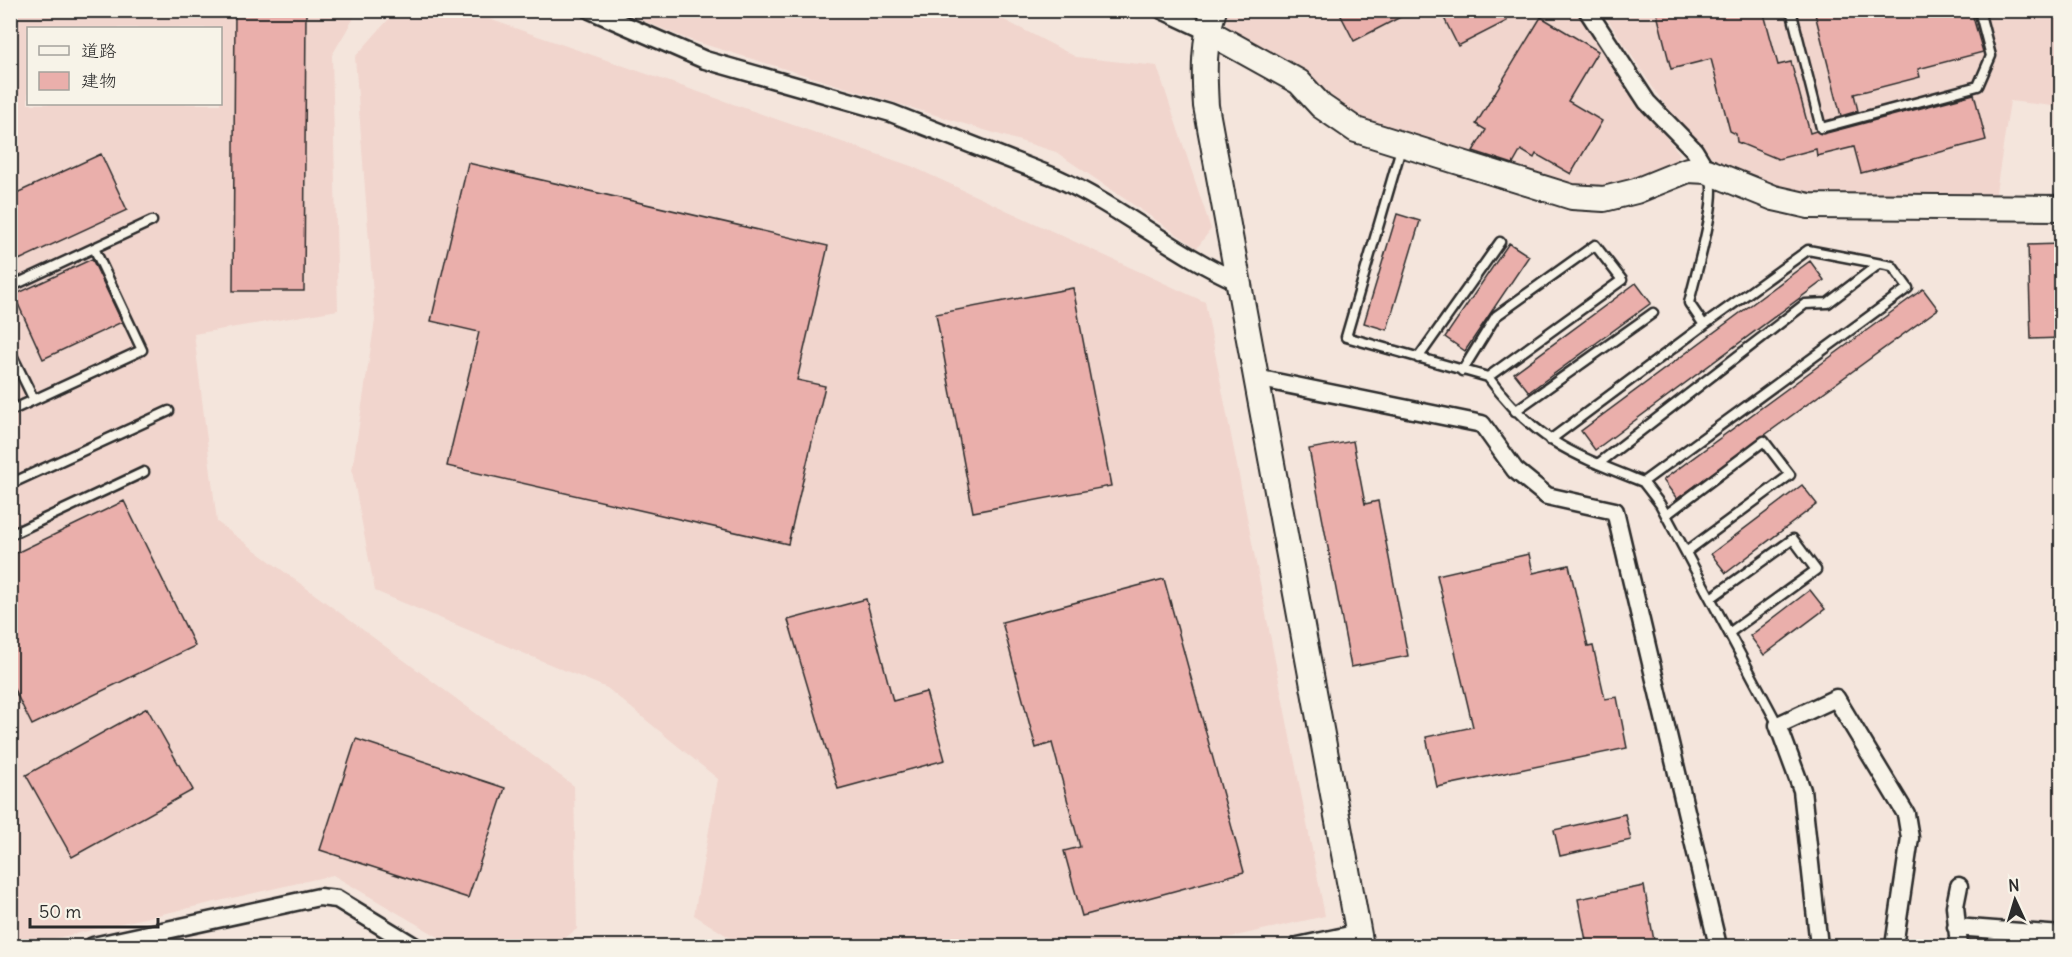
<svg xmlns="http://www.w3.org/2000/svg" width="2072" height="957" viewBox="0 0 2072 957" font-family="Delius,'Klee One',sans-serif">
<rect width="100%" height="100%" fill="#f4e5dc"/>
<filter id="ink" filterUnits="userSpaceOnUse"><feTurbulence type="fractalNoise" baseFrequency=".0167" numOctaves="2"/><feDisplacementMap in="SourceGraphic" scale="12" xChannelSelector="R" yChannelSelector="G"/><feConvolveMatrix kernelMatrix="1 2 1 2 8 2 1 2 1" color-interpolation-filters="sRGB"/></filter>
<g filter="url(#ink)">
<!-- built -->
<path fill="#f1d5cd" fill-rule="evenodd" d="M10,11H358L332,55L338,310L194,334L217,522L574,786L577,929L554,946H454L333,875L22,946H11ZM28,28H220V104H28Z
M396,11H466L911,166L1205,302L1325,916L1191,946H743L694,915L718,779L607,688L375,591L352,471L375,320L355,57Z
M620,11H987L1076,57L1157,66L1211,229L1197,248L1056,152L687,39Z
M1224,11H1577L1649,116L1680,154L1674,164L1607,189L1566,186L1363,125L1299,66L1228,28Z
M1602,11H2061V107L2010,101L1994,205L1816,200L1717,163L1661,100Z
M325,937L346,946H270Z"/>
<!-- building -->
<path fill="#eaafab" stroke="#2b2b2b" stroke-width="1.5" d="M235,10H306L304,291H233Z
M1338,10H1414L1354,41Z
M1440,10H1501L1507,21L1458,46Z
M1656,10H1763L1778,65L1791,62L1810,133L1816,131L1823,134L1974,94L1986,140L1861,173L1854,147L1817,156L1816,149L1778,159L1737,142L1736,134L1730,131L1711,59L1671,69Z
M1814,10H1971L1983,52L1918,69L1920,77L1854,94L1858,111L1841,116Z
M1541,17L1598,51L1568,101L1602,121L1571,174L1536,154L1534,158L1521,150L1513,164L1473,151L1486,130L1476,124Z
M101,154L127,210L10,264V196Z
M468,163L828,246L797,380L825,386L788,544L447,466L479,332L431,321Z
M1397,214L1420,221L1387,330L1364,323Z
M1509,243L1529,256L1465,351L1445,337Z
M2061,244V338L2031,339L2028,245Z
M92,259L122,322L43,359L14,295Z
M1810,261L1824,280L1595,450L1581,431Z
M1636,283L1651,303L1529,392L1514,373Z
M1073,288L1111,486L973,512L936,314Z
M1923,289L1938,309L1677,499L1663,480Z
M1353,441L1365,504L1378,501L1408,656L1351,667L1309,449Z
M1802,485L1817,504L1726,573L1711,554Z
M124,501L195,646L32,725L10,681V556Z
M1529,554L1533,573L1569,565L1588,647L1593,646L1605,699L1617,697L1627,748L1437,787L1426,737L1473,727L1437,575Z
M1164,579L1244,872L1082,916L1064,851L1080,847L1052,743L1036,748L1002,622Z
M1810,590L1825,609L1764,655L1750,636Z
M866,599L893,701L926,692L945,760L838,789L788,620Z
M147,708L193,790L72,857L26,775Z
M356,739L505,788L468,898L320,850Z
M1625,814L1631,840L1560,856L1554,830Z
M1644,886L1655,946H1587L1578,899Z"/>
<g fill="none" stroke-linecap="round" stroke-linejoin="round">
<!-- lane casing -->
<g stroke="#2b2b2b" stroke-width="13">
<path id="lane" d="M1791,10L1821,128L1978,86L1991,56L1979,10
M1402,145L1346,337L1488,377
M10,287L152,221
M10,351L34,400
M1418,358L1500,242
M1462,371L1496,316L1595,245L1622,280L1488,377C1536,442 1572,454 1643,482L1908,288L1892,266L1808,250L1704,325L1689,303C1695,275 1719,200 1710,176
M10,411L142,350L94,248
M1515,411L1653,313
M1550,440L1704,325
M1598,464L1805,304L1828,303L1879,264
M1643,482L1660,504L1778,725
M10,484L169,411
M1666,515L1764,441L1790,475L1686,552
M10,535L144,472
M1711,598L1793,539L1816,570L1729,633"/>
</g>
<!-- street casing -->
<g stroke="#2b2b2b" stroke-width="21">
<path id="street" d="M590,10L705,60L891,113L1057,178C1121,207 1175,254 1239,282
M1162,10L1207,31
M1587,10L1647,102L1694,150L1707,171
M1256,378L1482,424L1515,470L1547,496L1615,511L1718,946
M1959,886L1955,906L1959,946
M1956,927L2062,935
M93,946L319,897L337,899L414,946
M1298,946L1359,933
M1819,946L1802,790L1778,725L1836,698L1906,814L1910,838L1894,946"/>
</g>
<!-- secondary casing -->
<g stroke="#2b2b2b" stroke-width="28">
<path id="secondary" d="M1214,10C1203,42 1204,73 1206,106L1361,946
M1207,31L1299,82L1321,106L1356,130L1572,197L1604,199L1636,191L1688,170L1707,171L1774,198L1809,206L2062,208"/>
</g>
<!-- lane -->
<use href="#lane" stroke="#f7f3e8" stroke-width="8"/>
<!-- street -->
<use href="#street" stroke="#f7f3e8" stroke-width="16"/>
<!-- secondary -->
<use href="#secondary" stroke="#f7f3e8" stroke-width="24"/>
</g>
</g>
<!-- margin -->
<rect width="2072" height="957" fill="none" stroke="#f7f3e8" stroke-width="36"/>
<rect x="18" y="18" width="2036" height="921" fill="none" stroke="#2b2b2b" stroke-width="2" filter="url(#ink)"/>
<!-- legend -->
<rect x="27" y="27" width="195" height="78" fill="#f7f3e8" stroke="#a5a39c" stroke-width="1.5"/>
<rect x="39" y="46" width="30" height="9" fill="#f7f3e8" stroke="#a5a39c" stroke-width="1.5"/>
<text x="81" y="57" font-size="18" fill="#2b2b2b">道路</text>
<rect x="39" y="72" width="30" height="18" fill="#eaafab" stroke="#a5a39c" stroke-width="1.5"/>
<text x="81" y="87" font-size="18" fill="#2b2b2b">建物</text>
<!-- north arrow -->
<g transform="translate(2015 900) rotate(356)" stroke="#f7f3e8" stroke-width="4.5" paint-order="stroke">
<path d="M0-4.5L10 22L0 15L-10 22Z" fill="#2b2b2b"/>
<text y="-9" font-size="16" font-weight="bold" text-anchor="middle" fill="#2b2b2b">N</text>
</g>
<!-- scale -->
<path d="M30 918v9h128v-9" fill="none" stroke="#2b2b2b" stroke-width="3"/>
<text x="39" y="918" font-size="18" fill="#2b2b2b" stroke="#f7f3e8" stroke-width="4.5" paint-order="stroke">50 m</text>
</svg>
